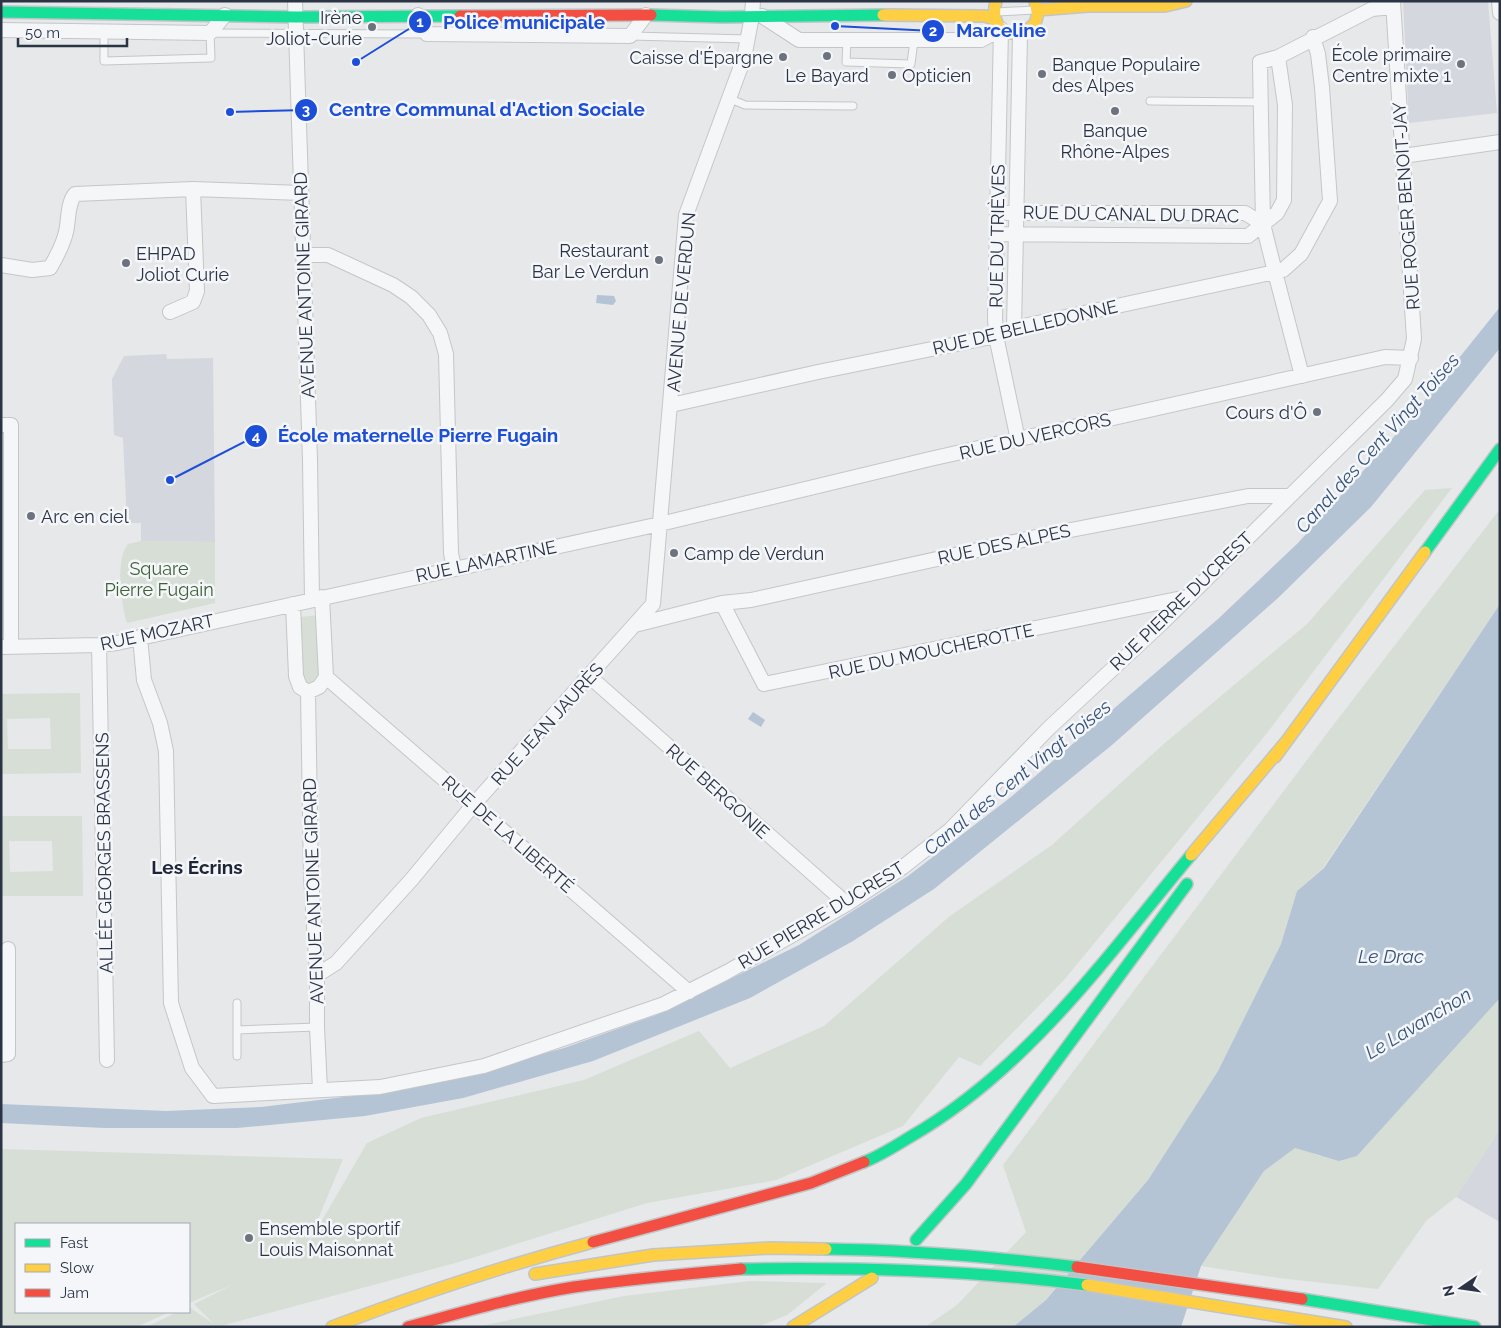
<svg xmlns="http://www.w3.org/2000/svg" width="1501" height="1328" viewBox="0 0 1501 1328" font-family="Raleway,sans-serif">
<rect width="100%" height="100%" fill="#e6e8ea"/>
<!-- built -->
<path fill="#d4d7dd" d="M1403,1H1488L1497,113L1409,123Z
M166,354L167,359L213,358L215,542L141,541V523H127L123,438L114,435L112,379L124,356Z
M1500,1129V1222L1456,1197Z"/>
<!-- green -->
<path fill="#d6ded6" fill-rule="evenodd" d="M1452,488L1267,733L1064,980L980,1066L959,1057L903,1126L776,1180L647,1203L459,1262L217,1327H147L177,1312H189V1307L214,1324L194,1304L234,1284L189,1303V1224H16V1312H170L136,1327H1V1149L343,1159L306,1248L367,1143L421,1118L584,1080L699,1031L730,1068L824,1026L950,916L1052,845L1166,742L1307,624L1425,490Z
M1500,509V604L1323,868L1297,891L1281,944L1218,1071L1148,1180L1046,1300L1013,1327H925L957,1305L1026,1232L1003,1165L1331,728Z
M141,541L215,542V603L127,623C121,604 115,559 128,544Z
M321,615L323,675L309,685L300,679L299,617Z
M80,693L81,773L1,774V694ZM50,718L51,749H8L7,719Z
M1,816H82L83,896H1ZM9,841H52L53,871L10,872Z
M1500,998V1129L1456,1197L1426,1221L1378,1289L1279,1278L1201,1266L1264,1171L1295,1147L1320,1156H1357Z
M750,1281L827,1283L787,1315L758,1327H476L624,1296Z"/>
<!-- water -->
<path fill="#b4c4d5" d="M597,295L614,296L616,301L613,305L596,303Z
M1500,307V348L1371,507L1278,598L1112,745L934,889L853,941L750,998L593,1061L463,1098L365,1116L237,1128H104L1,1123V1104L166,1111L261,1107L377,1093L478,1071L564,1048L659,1014L799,945L908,876L1011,797L1218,619L1298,543L1410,419Z
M1500,604V998L1357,1156L1339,1161L1295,1148L1264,1171L1201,1266L1181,1327H1013L1046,1300L1148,1180L1218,1071L1281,944L1297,891L1324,868Z
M753,712L765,720L761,727L748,719Z"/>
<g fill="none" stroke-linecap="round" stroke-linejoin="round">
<!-- lane casing -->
<g stroke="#c4c6c8" stroke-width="9">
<path id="lane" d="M996,12L1035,10
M104,32V61L211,58L210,33L427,34
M631,36L748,39
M847,40L846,62L911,64L914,40
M728,98L745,105L853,106
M1150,101L1261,102
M237,1003V1056
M237,1030L317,1027"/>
</g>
<!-- street casing -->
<g stroke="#c4c6c8" stroke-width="16">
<path id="street" d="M295,1L310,460L312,600
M1499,1L1500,13
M418,15L427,34L630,36L646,15
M762,16L799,40H981L1001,29L995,318L996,336L1018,440
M1,30L210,33L225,15
M1313,37L1318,54L1322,87L1330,201L1301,254L1283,270L1275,272L1263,224L1260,62L1278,57L1372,9L1393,7
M1403,156L1500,142
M1007,213H1245L1263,224
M997,234L1248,236L1277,213L1284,200L1285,105L1278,57
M303,255H328L393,285L411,297L429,315L440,333L446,354L451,553L454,568
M1,265L32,270L50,268C57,256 63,245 66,232C69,220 67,204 75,194L193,189
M170,312L193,302L197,291L193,189L301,193
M1014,328L1020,34
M671,405L818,372L996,336L1014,328L1275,272L1302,376
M1,425H11V646
M722,603L764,684L1187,597
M293,604L296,676L300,687L308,692
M635,625L722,603L751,600L1050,534L1248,496H1288
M140,637L144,680L160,723L166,751L171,1003L192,1068L213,1096L380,1087L484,1066L664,1004L727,972L847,904L903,867L950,830L1049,728L1162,623L1387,400L1405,379L1414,339L1393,1
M99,645L107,1060
M1,647L99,645L117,643L660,524L930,459L1385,357L1411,358
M326,677L689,992
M590,677L847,904
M308,692L311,876L317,975V1027L320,1090
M308,692L319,687L326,677L322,597
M317,975L336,963L412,879L474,804L653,604L686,215L744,58L752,16L753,1
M1,1055L8,1054V949"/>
</g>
<!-- fast casing -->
<g stroke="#c2c5c8" stroke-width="14">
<path id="fast" d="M1,12L296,17L460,16
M651,15L722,17L883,15
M1425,552L1500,449
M864,1162C880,1156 895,1146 910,1137C1027,1070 1107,956 1191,855
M916,1240L966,1184L1187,884
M826,1249C910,1250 994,1257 1077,1267
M741,1269C857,1267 972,1270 1087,1285
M1302,1299L1475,1327"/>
</g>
<!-- slow casing -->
<g stroke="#c2c5c8" stroke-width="14">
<path id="slow" d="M996,1C986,43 1033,39 1037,17C1038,12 1036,6 1035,1
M1038,10L1088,6H1165L1186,1
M883,15L985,16L994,19
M1275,757L1425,552
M1191,855L1285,743
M535,1274L653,1255L770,1248L826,1249
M1087,1285L1346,1327
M332,1327C419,1294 503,1266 593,1242
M793,1327L872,1278"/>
</g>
<!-- jam casing -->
<g stroke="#c2c5c8" stroke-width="14">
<path id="jam" d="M460,16L651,15
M593,1242L811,1183L864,1162
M1077,1267L1302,1299
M408,1327C463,1312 518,1296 574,1287C630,1279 685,1274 741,1269"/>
</g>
<!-- lane -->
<use href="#lane" stroke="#f5f6f7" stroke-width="7"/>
<!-- street -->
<use href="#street" stroke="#f5f6f7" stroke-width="14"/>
<!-- fast -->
<use href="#fast" stroke="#16e098" stroke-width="11"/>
<!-- slow -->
<use href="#slow" stroke="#ffcf43" stroke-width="11"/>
<!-- jam -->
<use href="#jam" stroke="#f24e42" stroke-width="11"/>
</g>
<!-- markers -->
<g fill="#6c737f" stroke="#f4f6f9" stroke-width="2">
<circle cx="372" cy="27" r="5"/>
<circle cx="827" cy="56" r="5"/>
<circle cx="783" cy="57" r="5"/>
<circle cx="1461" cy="64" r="5"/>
<circle cx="1042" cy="74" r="5"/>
<circle cx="892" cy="75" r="5"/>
<circle cx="1115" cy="111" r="5"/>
<circle cx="659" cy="260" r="5"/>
<circle cx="126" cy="263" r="5"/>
<circle cx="1317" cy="412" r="5"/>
<circle cx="31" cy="516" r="5"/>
<circle cx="674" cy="553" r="5"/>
<circle cx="249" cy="1238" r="5"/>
</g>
<g text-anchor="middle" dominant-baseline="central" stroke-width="5" stroke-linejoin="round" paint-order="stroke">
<!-- poi labels -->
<g font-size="18" fill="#2b3445" stroke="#f4f6f9" text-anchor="start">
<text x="362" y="17" text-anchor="end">Irène<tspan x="362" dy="21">Joliot-Curie</tspan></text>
<text x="1451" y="54" text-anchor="end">École primaire<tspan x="1451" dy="21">Centre mixte 1</tspan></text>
<text x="773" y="57" text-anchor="end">Caisse d'Épargne</text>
<text x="1052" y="64">Banque Populaire<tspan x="1052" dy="21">des Alpes</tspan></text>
<text x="827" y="75" text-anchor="middle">Le Bayard</text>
<text x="902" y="75">Opticien</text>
<text x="1115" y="130" text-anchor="middle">Banque<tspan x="1115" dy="21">Rhône-Alpes</tspan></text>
<text x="649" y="250" text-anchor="end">Restaurant<tspan x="649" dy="21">Bar Le Verdun</tspan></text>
<text x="136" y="253">EHPAD<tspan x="136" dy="21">Joliot Curie</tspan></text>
<text x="1307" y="412" text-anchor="end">Cours d'Ô</text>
<text x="41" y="516">Arc en ciel</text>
<text x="684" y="553">Camp de Verdun</text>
<text x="259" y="1228">Ensemble sportif<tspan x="259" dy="21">Louis Maisonnat</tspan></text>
</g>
<!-- street labels -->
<g font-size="18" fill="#2b3445" stroke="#f4f6f9">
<text transform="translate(1406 206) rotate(-94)">RUE ROGER BENOIT-JAY</text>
<text transform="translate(1131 214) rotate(1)">RUE DU CANAL DU DRAC</text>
<text transform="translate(997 236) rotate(-89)">RUE DU TRIÈVES</text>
<text transform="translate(304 285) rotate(-92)">AVENUE ANTOINE GIRARD</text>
<text transform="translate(681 302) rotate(-85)">AVENUE DE VERDUN</text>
<text transform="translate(1025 327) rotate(-13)">RUE DE BELLEDONNE</text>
<text transform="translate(1035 436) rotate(-13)">RUE DU VERCORS</text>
<text transform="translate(1004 544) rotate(-12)">RUE DES ALPES</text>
<text transform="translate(486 561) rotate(-12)">RUE LAMARTINE</text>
<text transform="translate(1181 601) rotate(-44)">RUE PIERRE DUCREST</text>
<text transform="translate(157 632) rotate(-12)">RUE MOZART</text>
<text transform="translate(931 651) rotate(-12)">RUE DU MOUCHEROTTE</text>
<text transform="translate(547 724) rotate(-48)">RUE JEAN JAURÈS</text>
<text transform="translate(718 791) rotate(42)">RUE BERGONIE</text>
<text transform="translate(508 834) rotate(41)">RUE DE LA LIBERTÉ</text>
<text transform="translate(104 853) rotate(-91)">ALLÉE GEORGES BRASSENS</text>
<text transform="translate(313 891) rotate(-92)">AVENUE ANTOINE GIRARD</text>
<text transform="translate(821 915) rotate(-31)">RUE PIERRE DUCREST</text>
</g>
<!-- park labels -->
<g font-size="18" fill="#3f6138" stroke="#f4f6f9">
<text x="159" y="568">Square<tspan x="159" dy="21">Pierre Fugain</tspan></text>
</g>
<!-- water labels -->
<g font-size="19" font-style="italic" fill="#34527a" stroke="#f4f6f9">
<text transform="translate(1377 443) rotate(-48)">Canal des Cent Vingt Toises</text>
<text transform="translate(1017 777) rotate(-39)">Canal des Cent Vingt Toises</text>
<text x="1391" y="956">Le Drac</text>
<text transform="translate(1418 1023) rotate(-31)">Le Lavanchon</text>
</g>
<!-- neighbourhood labels -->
<g font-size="19" font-weight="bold" fill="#1d2536" stroke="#f4f6f9">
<text x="197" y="867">Les Écrins</text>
</g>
</g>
<!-- callouts -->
<path fill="none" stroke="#1d4ed8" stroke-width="2" d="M356 62L420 22M835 26L933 31M230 112L306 110M170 480L256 436"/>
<g fill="#1d4ed8" stroke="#f4f6f9" stroke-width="2">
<circle cx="356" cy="62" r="5"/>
<circle cx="835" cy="26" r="5"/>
<circle cx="230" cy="112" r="5"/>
<circle cx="170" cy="480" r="5"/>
<circle cx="420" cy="22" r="12"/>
<circle cx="933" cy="31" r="12"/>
<circle cx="306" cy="110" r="12"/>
<circle cx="256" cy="436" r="12"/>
</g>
<g font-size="15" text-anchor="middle" font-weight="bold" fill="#fff">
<text x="420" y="27">1</text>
<text x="933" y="36">2</text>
<text x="306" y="115">3</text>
<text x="256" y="441">4</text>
</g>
<g font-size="19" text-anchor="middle" font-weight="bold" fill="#1d4ed8" stroke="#f4f6f9" stroke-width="5" stroke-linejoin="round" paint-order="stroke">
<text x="524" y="29">Police municipale</text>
<text x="1001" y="37">Marceline</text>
<text x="487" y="116">Centre Communal d'Action Sociale</text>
<text x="418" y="442">École maternelle Pierre Fugain</text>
</g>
<!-- border -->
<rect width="1501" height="1328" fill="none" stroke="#2b3445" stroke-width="5"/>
<!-- legend -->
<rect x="15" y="1223" width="175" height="90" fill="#f4f6f9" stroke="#a4a8b1"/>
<rect x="25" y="1239" width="25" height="8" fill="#16e098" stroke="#a4a8b1"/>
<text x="60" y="1248" font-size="15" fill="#2b3445">Fast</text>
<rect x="25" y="1264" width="25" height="8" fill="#ffcf43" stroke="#a4a8b1"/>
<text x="60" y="1273" font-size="15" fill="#2b3445">Slow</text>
<rect x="25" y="1289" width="25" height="8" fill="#f24e42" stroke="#a4a8b1"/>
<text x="60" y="1298" font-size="15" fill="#2b3445">Jam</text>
<!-- north arrow -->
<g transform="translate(1461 1288) rotate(257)" stroke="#f4f6f9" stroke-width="4" paint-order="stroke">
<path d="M0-4L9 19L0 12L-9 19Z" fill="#2b3445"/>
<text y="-8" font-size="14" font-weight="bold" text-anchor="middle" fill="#2b3445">N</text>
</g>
<!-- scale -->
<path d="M18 38v8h109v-8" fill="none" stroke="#2b3445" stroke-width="2.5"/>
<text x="25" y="38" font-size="15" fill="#2b3445" stroke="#f4f6f9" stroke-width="4" paint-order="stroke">50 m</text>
</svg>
